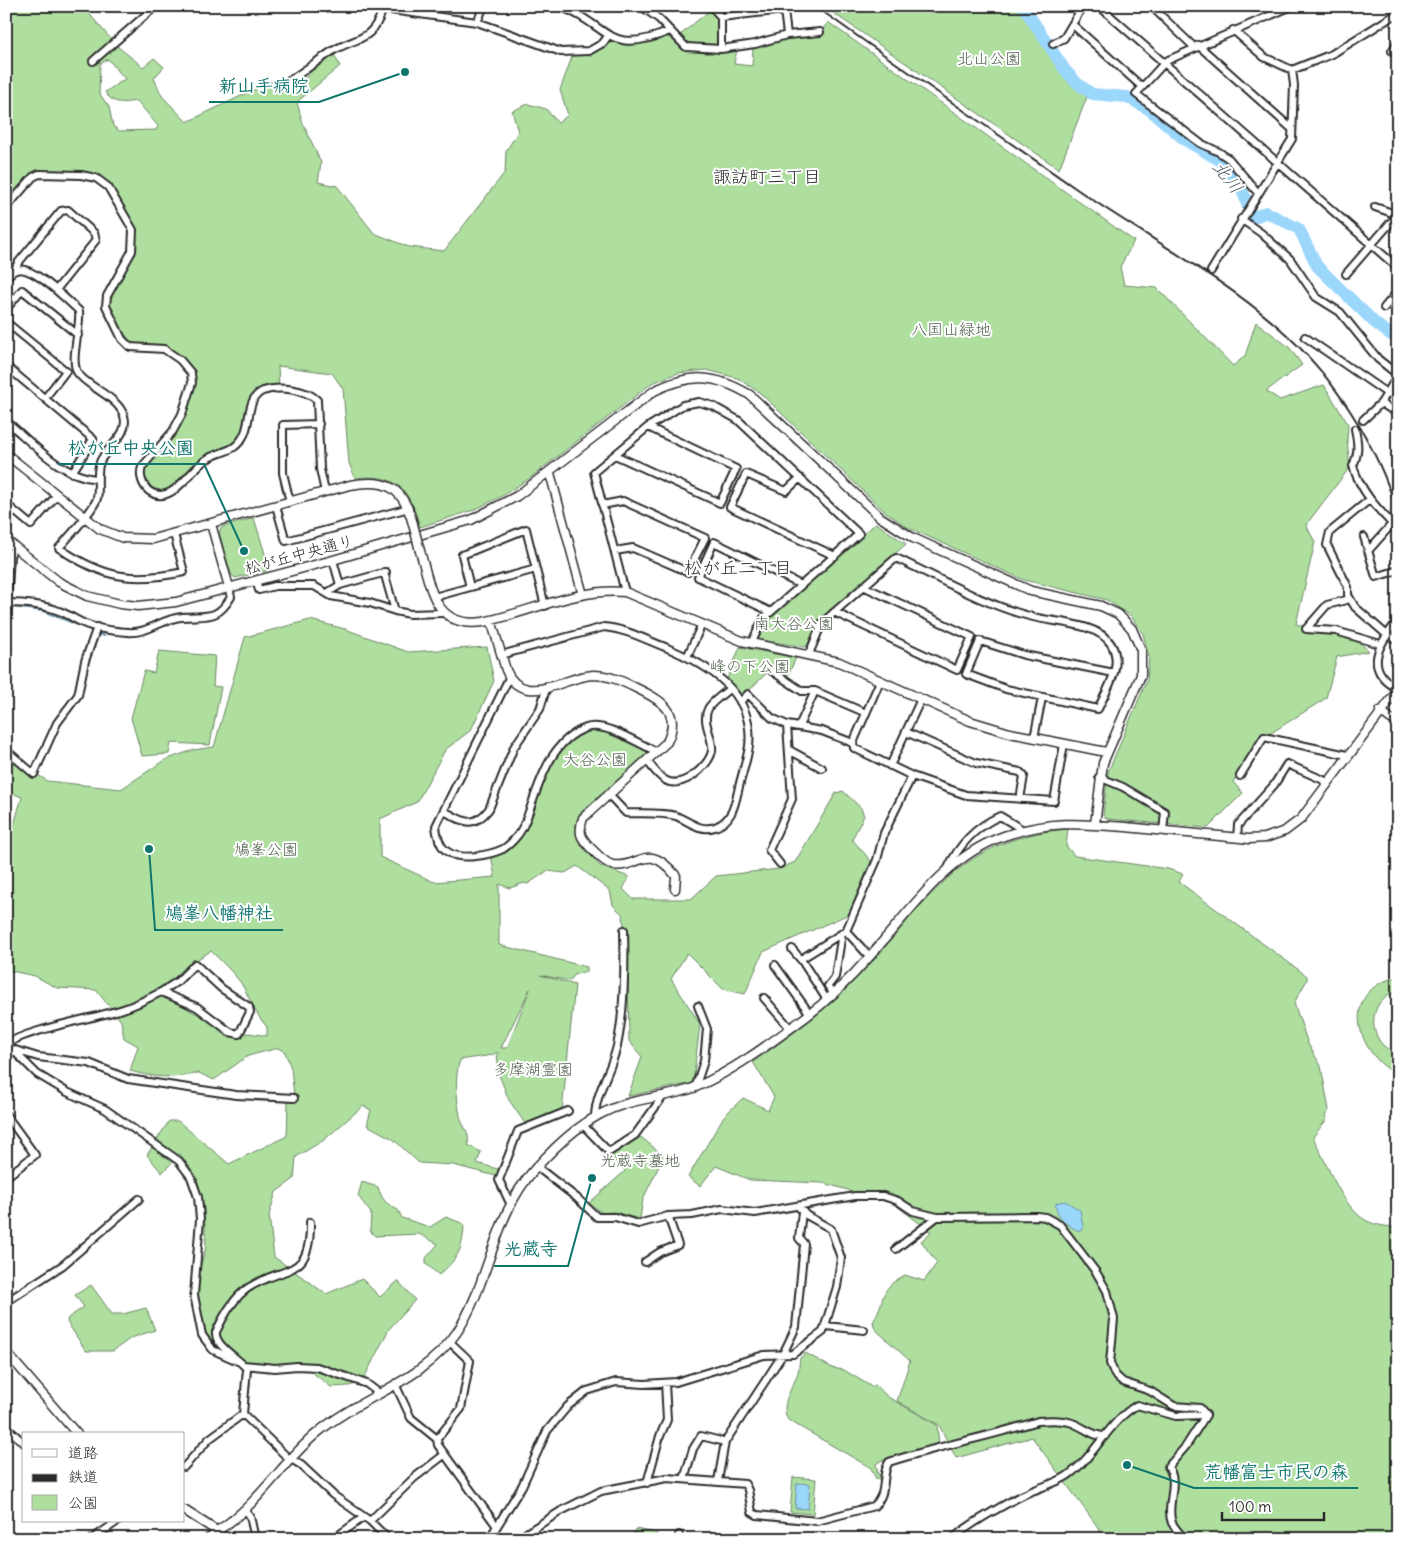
<svg xmlns="http://www.w3.org/2000/svg" width="1404" height="1545" viewBox="0 0 1404 1545" font-family="Delius,'Klee One',sans-serif">
<rect width="100%" height="100%" fill="#fff"/>
<filter id="ink" filterUnits="userSpaceOnUse"><feTurbulence type="fractalNoise" baseFrequency=".02" numOctaves="2"/><feDisplacementMap in="SourceGraphic" scale="10" xChannelSelector="R" yChannelSelector="G"/><feConvolveMatrix kernelMatrix="1 2 1 2 8 2 1 2 1" color-interpolation-filters="sRGB"/></filter>
<g filter="url(#ink)">
<!-- green -->
<path fill="#aedf9f" stroke="#6c8565" fill-rule="evenodd" d="M6,6H86L85,9L117,46L143,67L154,58L164,67L154,78L162,96L187,122L272,81L294,89L332,51L340,66L297,102L302,121L321,163L318,182L337,186L374,233L409,247L444,251L505,172L506,151L518,132L512,111L528,104L546,109L558,123L568,115L560,90L573,54L589,53L610,39C630,43 644,44 663,35C673,39 676,43 684,48C696,56 724,52 737,50L734,64L752,66L753,48L788,37L820,33L828,22L1134,241L1120,267L1124,285L1157,288L1233,366L1245,356L1256,322L1289,347L1302,365L1266,391L1280,400L1324,385L1348,424L1347,440L1350,467L1306,525L1315,542L1296,624L1356,639L1369,651L1337,657L1326,698L1260,740L1233,782L1243,793L1208,828L1107,819L1103,815L1108,772L1147,680L1149,657L1143,634L1131,616L1107,600L1024,580L907,527L883,510L759,392L737,378L707,370L678,373L652,383L530,478L502,496L474,510L420,527C409,489 397,473 355,478L349,463L343,389L332,373L278,366L279,387C233,389 255,416 239,438C229,450 218,449 205,456C192,463 179,480 168,491C157,491 139,485 145,470C150,455 165,447 175,435C183,425 194,395 195,382C196,370 184,357 175,352C156,341 149,348 131,343L114,318L110,306V296L135,254L136,230L110,185L97,175L36,171L25,180L6,202ZM108,59L125,79L105,92C113,105 123,103 137,101L158,126L156,130L119,131L113,126L109,107L99,93L100,64Z
M823,6H1017L1070,84L1087,97L1059,169Z
M710,10L718,19V44L716,47L687,45L679,36Z
M254,518L270,570L235,578L231,574L219,532L222,527Z
M876,523L906,544L818,622L807,646L805,647L756,639L766,620Z
M310,620L345,629L408,652L487,647L494,681L471,730L445,750L417,802L380,819V857L434,882L495,877L491,855L505,850L522,835L549,768L560,750L580,733L602,729L648,750L649,753L580,813L577,820L576,829L579,842L600,866L629,877L623,889L633,899H691L716,876L779,869L795,862L836,793L843,791L861,808L864,816L852,839L871,861L849,914L763,952L745,994L723,989L687,953L671,979L700,1024L693,1083L628,1096L642,1057L629,1041L628,970L623,915L613,905L610,891L577,866L565,873L547,871L528,884L524,883L510,888L499,884V945L587,967V971L574,975L570,981L540,975L575,985L562,1111L526,1125L509,1100L499,1075L497,1052L493,1055L460,1060C454,1076 457,1099 460,1116C463,1129 470,1130 468,1145L481,1152L477,1163L501,1170L499,1175L496,1176L453,1165L419,1163L393,1139L367,1125L371,1110L363,1106L324,1140L296,1157L294,1179L276,1192L269,1215L274,1257L326,1294L362,1279L380,1297L398,1281L415,1300L389,1329L362,1382L349,1386L331,1387L308,1369L267,1372L217,1345L208,1336L190,1301L206,1247L204,1208L197,1178L180,1154L162,1173L147,1155L169,1121H178L229,1164L287,1136L288,1101L294,1096L291,1068L285,1052L278,1048L248,1056L214,1080L199,1073C174,1079 155,1078 130,1071L138,1046L124,1038L121,1021L96,990L57,988L35,976L6,970V837L11,835L22,797L6,791V753L47,781L121,789L165,760L193,750L214,747L245,637ZM211,951C221,961 232,971 241,983C250,998 255,1014 267,1027V1036L249,1033L227,1037L217,1025L161,994L159,989C177,977 192,961 211,951ZM530,989L507,1048H501Z
M740,647L796,658L787,677L772,668L743,696H740L727,679Z
M159,651L215,656L213,686L221,687L210,745L171,743L169,754L142,756L131,718L144,671L154,673Z
M1068,829L1066,846L1075,856L1168,869L1183,874L1179,882L1307,976V980L1294,1003L1308,1044L1321,1066L1329,1110L1325,1116L1327,1119L1313,1137C1326,1161 1342,1208 1367,1221C1377,1226 1387,1226 1398,1228V1539H1098L1100,1530L1032,1437L956,1458L939,1425L897,1401L910,1361L875,1329L873,1322C887,1298 877,1290 905,1275L924,1281L937,1263L921,1241L931,1232L893,1203L868,1196H855L848,1190L823,1183L750,1180L716,1166L700,1186L688,1177L724,1116L743,1098L768,1110L774,1097L753,1062C786,1038 820,1015 848,987C924,912 949,839 1068,829Z
M1398,977V991C1376,996 1367,1021 1379,1040C1383,1047 1391,1051 1398,1055V1075C1354,1053 1339,989 1398,977Z
M641,1137L664,1156L643,1199L640,1219L613,1212L602,1213L589,1203L625,1171L610,1155Z
M362,1182L378,1187C382,1200 386,1204 398,1210L402,1218L430,1227L446,1217L464,1224C463,1250 458,1258 439,1275L426,1264V1258L438,1244L419,1234L375,1236L370,1231L371,1213L358,1196Z
M91,1285L112,1314H123L146,1308L155,1330L131,1338L113,1351H86L67,1322L68,1318L84,1307L75,1295Z
M806,1353L832,1368L844,1370L872,1387L875,1385L888,1397L937,1425L939,1445L885,1461L882,1460L876,1464L878,1475L883,1476L882,1479H876L871,1468L788,1420C780,1407 790,1391 796,1378C799,1372 799,1364 800,1358Z
M793,1477L816,1479L813,1514L790,1512Z
M636,1529L657,1533V1539H631Z"/>
<!-- water -->
<path fill="#9bd6fb" stroke="#6e92a8" d="M1065,1201L1080,1210L1083,1227L1081,1231C1070,1229 1054,1215 1056,1203Z
M797,1483L810,1484L808,1509L795,1508Z"/>
<g fill="none" stroke-linecap="round" stroke-linejoin="round">
<!-- stream -->
<path stroke="#6e92a8" stroke-width="2" d="M6,606L43,611L93,631
M97,633L104,636
M6,970H9"/>
<!-- river -->
<path stroke="#9bd6fb" stroke-width="12" d="M1023,6L1065,70L1077,83L1092,94L1127,97L1150,110L1185,140L1221,161L1243,192L1250,214L1255,217L1266,212L1299,229L1317,266L1375,323L1391,335L1398,337"/>
<!-- minor casing -->
<g stroke="#2b2b2b" stroke-width="10">
<path id="minor" d="M362,6L477,22L561,52L589,51L603,43L608,36
M558,6C609,23 605,58 670,31
M641,6L659,19L686,47L721,49V17L711,6
M1099,6L1398,268
M1151,6L1194,47
M784,10L787,35
M721,17L784,10L792,6
M477,22L484,6
M1073,25L1141,86
M1233,30L1264,57L1292,70L1332,54L1398,13
M1053,44L1064,38L1083,6
M1198,45L1292,129
M721,49L755,44L787,35L820,32
M1392,51L1398,42
M93,61L156,6
M286,83C301,73 316,62 331,52C354,37 372,43 382,11
M1258,193L1229,159L1219,152L1200,143L1136,94L1166,61L1292,6
M1375,207L1398,215
M6,208L33,177L39,174L81,175L96,178L108,187L133,230L132,251L107,296L106,306L122,339L130,347L164,349L180,360L191,373L192,383L182,414L173,431L142,467C139,475 142,485 149,491C171,508 191,468 207,459C222,450 235,453 244,435C251,422 246,398 263,391C278,386 306,389 317,400L320,469L325,492
M1241,219L1261,233L1290,259L1316,297L1340,312L1378,359L1398,375L1381,403
M15,270L18,263L61,211L68,210L94,233L96,240L56,290
M1211,271L1292,139L1294,85L1292,70
M1346,274L1398,214
M6,278C9,275 12,271 16,270C32,264 67,300 79,311C81,328 70,358 77,372C86,387 118,396 124,416C130,435 106,447 100,462C95,474 101,495 95,503C86,519 71,534 59,548C103,578 132,583 184,572L174,534
M1384,308L1398,291
M6,309L22,290L78,335
M6,322L66,371L45,398
M1305,337L1388,394
M6,366L93,439L72,473
M1363,420L1381,403L1398,414
M6,421C33,443 60,476 97,479
M1355,429C1358,444 1359,452 1353,466C1361,493 1379,510 1398,530
M615,455L720,503L736,469L648,427
M800,478L786,491L746,474L730,507L835,556
M1369,500L1330,532L1327,545L1348,587V595L1355,607L1387,635L1398,640
M290,502L283,473V425L319,424
M6,504L31,525L57,495
M602,505L623,501L705,538L688,572L633,548L615,551
M276,506L286,541L409,508
M1364,537L1376,577L1398,570
M1368,551L1392,524
M333,560L340,585
M384,572L395,611
M256,581L259,590L275,586H314L331,596L370,603L395,611L410,614L443,613
M470,587L462,555L526,529L545,606
M625,592L594,472L648,427L683,405L699,402L713,406L738,420L859,534L763,619L751,644
M327,593L340,585L386,572
M434,597L536,569
M1350,599L1327,605L1306,629L1336,631L1380,644
M6,603C24,603 42,604 59,611C67,614 75,619 83,623C96,629 113,631 128,632C148,634 163,618 182,617C206,615 217,621 231,597L229,587
M7,603L10,556L14,546
M771,612L698,577L714,542L801,585
M834,612L957,670L972,637L863,586
M1398,620C1380,644 1361,668 1398,689
M809,654L822,623L896,558C939,578 983,604 1029,616C1053,623 1097,622 1111,644C1124,665 1107,689 1098,709L1006,689L966,674L980,641L1024,655L1114,673
M501,655L604,627C626,629 644,639 665,647C708,665 755,692 749,746C747,760 742,774 739,787C735,803 733,821 715,827C699,832 689,821 676,816C661,812 641,814 626,813L608,794
M687,657L702,624
M1397,658L1398,659
M772,671L802,691H815L866,713
M509,678L436,826C437,835 439,847 448,852C461,861 490,855 503,849C508,846 513,841 517,836C523,829 527,818 530,809C541,778 552,740 586,728C605,721 639,744 657,752
M740,702L748,694L772,718L787,725L822,731L853,743L854,748L912,776L966,795L1054,801L1064,744
M799,726L815,691
M906,732L976,763L1020,772L1024,776L1020,799
M1034,738L1042,698
M853,743L880,681
M6,750L34,774L57,723L78,695L85,661L97,627
M789,750L822,768
M647,761C652,767 658,776 665,780C681,790 709,767 712,751C714,738 701,722 708,709C711,702 724,694 730,688
M890,766L921,699
M1240,776L1264,737L1347,755
M1099,777L1123,787L1165,812L1163,831
M444,811C462,821 473,830 489,809L514,747L540,709L547,686
M1237,838L1238,825L1274,785L1287,764L1328,782
M780,864L769,850L792,799L787,725
M947,870C958,846 975,827 1000,816L1023,830
M792,949L802,961L827,1000
M870,957L846,931L877,860L884,833L912,776
M801,959L844,932
M775,965L810,1014
M834,994L828,986L835,977L842,933
M764,998L790,1028
M6,1043L37,1074L67,1092L105,1109L179,1161L191,1177L198,1197L200,1219L194,1295L202,1335L213,1350L240,1362
M8,1044C22,1031 99,1017 123,1009C136,1005 149,998 161,992L197,1007L230,1032L239,1034L250,1012L249,1007L221,988L195,964L178,981L161,992
M12,1049L38,1057L89,1063L128,1079L236,1095L294,1098
M695,1088L704,1061L707,1029L698,1006
M6,1115L35,1155L6,1177
M595,1116C596,1091 612,1069 617,1046C625,1009 625,966 624,930
M583,1125L609,1152L635,1135L664,1095
M537,1167L577,1198L597,1217H615L638,1224L668,1216L692,1215L722,1209L755,1213L855,1196H883L898,1201L913,1211L937,1217L1037,1216L1045,1217L1060,1225L1096,1272L1107,1291L1114,1319L1110,1363L1115,1375L1123,1382L1150,1391L1174,1406L1200,1408L1206,1415L1186,1446L1168,1467C1180,1482 1165,1506 1172,1523C1175,1528 1181,1535 1185,1539
M511,1205L499,1180L518,1131L568,1111
M896,1249L937,1217
M645,1262L660,1252L678,1245L668,1216
M6,1302L63,1265L139,1199
M826,1326L864,1330
M450,1342L470,1361L461,1409L437,1439L438,1445L496,1525
M244,1365L275,1368L297,1366L317,1367L367,1384L380,1394
M396,1386L411,1418L437,1439
M243,1414L247,1369C239,1358 214,1346 216,1332C223,1317 233,1298 248,1288C285,1264 311,1280 310,1222
M243,1414L286,1456L301,1465L333,1495L370,1521L388,1539
M6,1427L24,1443
M184,1467L209,1439L243,1414
M684,1479L693,1449L701,1436L725,1442
M718,1481L725,1442L783,1354L796,1327L804,1244L799,1238L802,1212
M647,1483L660,1436L667,1420L665,1383
M246,1511L250,1516L255,1539
M370,1521L414,1478L444,1455
M493,1535L505,1539
M679,1535L680,1539
M36,1539L46,1536L54,1539
M92,1539L118,1521
M207,1539L217,1531L227,1539
M333,1539L364,1517
M489,1539L522,1486L547,1431L568,1406L587,1391L616,1382L644,1384L676,1382L764,1355L793,1354L823,1332L837,1287L841,1258L831,1229L806,1215L798,1206
M517,1539L561,1511L601,1491L667,1478L745,1484L748,1490L752,1512L757,1515L817,1521L874,1506C889,1492 880,1476 889,1462C938,1446 988,1437 1038,1421C1048,1420 1059,1419 1069,1422C1082,1425 1092,1437 1105,1436
M953,1539C965,1526 1015,1498 1032,1491C1044,1486 1056,1483 1067,1476C1095,1457 1108,1422 1137,1405L1176,1416L1206,1415"/>
</g>
<!-- tertiary casing -->
<g stroke="#2b2b2b" stroke-width="11">
<path id="tertiary" d="M6,454L100,529L123,538L153,539L350,485C387,478 403,487 413,524
M550,473L583,595
M211,524L229,587
M6,540L59,582L87,596L120,604L138,606L176,602L333,560L471,520L517,496L654,391C691,373 715,374 750,395L880,517L913,538L1031,591L1101,606L1118,614L1132,629L1141,650V675L1103,763L1095,824
M420,551C431,588 434,629 483,622C527,613 580,587 625,592L742,641L839,662L970,721L1010,733L1106,752
M491,620L506,670C510,680 517,687 528,689C549,692 572,676 593,675C609,675 622,681 636,688C661,700 682,711 667,742L583,818C581,824 579,831 582,837C586,844 605,864 613,865C640,869 647,840 676,876L675,889
M1380,711L1398,724
M6,1352L77,1434
M184,1510L217,1531C258,1506 281,1463 317,1433C362,1395 422,1383 457,1332C490,1282 493,1215 534,1170C559,1142 588,1115 625,1104C648,1097 674,1096 696,1087C732,1072 772,1042 803,1019C829,1000 851,978 871,955C911,910 945,857 1004,836C1054,819 1086,824 1136,828C1174,832 1212,835 1249,839L1265,838L1285,831L1301,819L1398,690"/>
</g>
<!-- minor -->
<use href="#minor" stroke="#fff" stroke-width="6"/>
<!-- tertiary -->
<use href="#tertiary" stroke="#fff" stroke-width="8"/>
<!-- rail -->
<path stroke="#2b2b2b" stroke-width="2" d="M815,6C902,68 990,129 1078,190C1143,235 1217,274 1277,326C1334,376 1376,442 1398,514"/>
<!-- tertiary-bridge casing -->
<g stroke="#2b2b2b" stroke-width="11" stroke-linecap="butt">
<path id="tertiary-bridge" d="M413,524L420,551"/>
</g>
<!-- tertiary-bridge -->
<use href="#tertiary-bridge" stroke="#fff" stroke-width="8"/>
</g>
</g>
<g text-anchor="middle" dominant-baseline="central" stroke-width="4" stroke-linejoin="round" paint-order="stroke">
<!-- park labels -->
<g font-size="16" fill="#52614e" stroke="#fff">
<text x="989" y="58">北山公園</text>
<text x="951" y="329">八国山緑地</text>
<text x="794" y="623">南大谷公園</text>
<text x="750" y="666">峰の下公園</text>
<text x="595" y="759">大谷公園</text>
<text x="266" y="849">鳩峯公園</text>
<text x="533" y="1069">多摩湖霊園</text>
<text x="640" y="1160">光蔵寺墓地</text>
</g>
<!-- street labels -->
<g font-size="16" fill="#2b2b2b" stroke="#fff">
<text transform="translate(299 554) rotate(-15)">松が丘中央通り</text>
</g>
<!-- neighbourhood labels -->
<g font-size="18" fill="#2b2b2b" stroke="#fff">
<text x="767" y="176">諏訪町三丁目</text>
<text x="738" y="567">松が丘二丁目</text>
</g>
<!-- water labels -->
<g font-size="18" font-style="italic" fill="#4d5e69" stroke="#fff">
<text transform="translate(1228 177) rotate(52)">北川</text>
</g>
</g>
<!-- callouts -->
<path fill="none" stroke="#0f766e" stroke-width="2" d="M405 72L319 102H209M244 551L204 464H58M149 849L155 930H283M592 1178L568 1266H494M1127 1465L1194 1488H1358"/>
<g fill="#0f766e" stroke="#fff" stroke-width="2">
<circle cx="405" cy="72" r="5"/>
<circle cx="244" cy="551" r="5"/>
<circle cx="149" cy="849" r="5"/>
<circle cx="592" cy="1178" r="5"/>
<circle cx="1127" cy="1465" r="5"/>
</g>
<g font-size="18" text-anchor="middle" font-weight="bold" fill="#0f766e" stroke="#fff" stroke-width="4" stroke-linejoin="round" paint-order="stroke">
<text x="264" y="92">新山手病院</text>
<text x="131" y="454">松が丘中央公園</text>
<text x="219" y="919">鳩峯八幡神社</text>
<text x="531" y="1255">光蔵寺</text>
<text x="1276" y="1478">荒幡富士市民の森</text>
</g>
<!-- margin -->
<rect width="1404" height="1545" fill="none" stroke="#fff" stroke-width="25"/>
<rect x="12" y="12" width="1379" height="1520" fill="none" stroke="#2b2b2b" stroke-width="2" filter="url(#ink)"/>
<!-- legend -->
<rect x="22" y="1432" width="162" height="90" fill="#ffffff" stroke="#aaaaaa"/>
<rect x="32" y="1449" width="25" height="8" fill="#ffffff" stroke="#aaaaaa"/>
<text x="68" y="1458" font-size="15" fill="#2b2b2b">道路</text>
<rect x="32" y="1474" width="25" height="8" fill="#2b2b2b" stroke="#aaaaaa"/>
<text x="68" y="1482" font-size="15" fill="#2b2b2b">鉄道</text>
<rect x="32" y="1495" width="25" height="15" fill="#aedf9f" stroke="#aaaaaa"/>
<text x="68" y="1508" font-size="15" fill="#2b2b2b">公園</text>
<!-- scale -->
<path d="M1222 1512v8h102v-8" fill="none" stroke="#2b2b2b" stroke-width="2.5"/>
<text x="1229" y="1512" font-size="15" fill="#2b2b2b" stroke="#ffffff" stroke-width="4" paint-order="stroke">100 m</text>
</svg>
